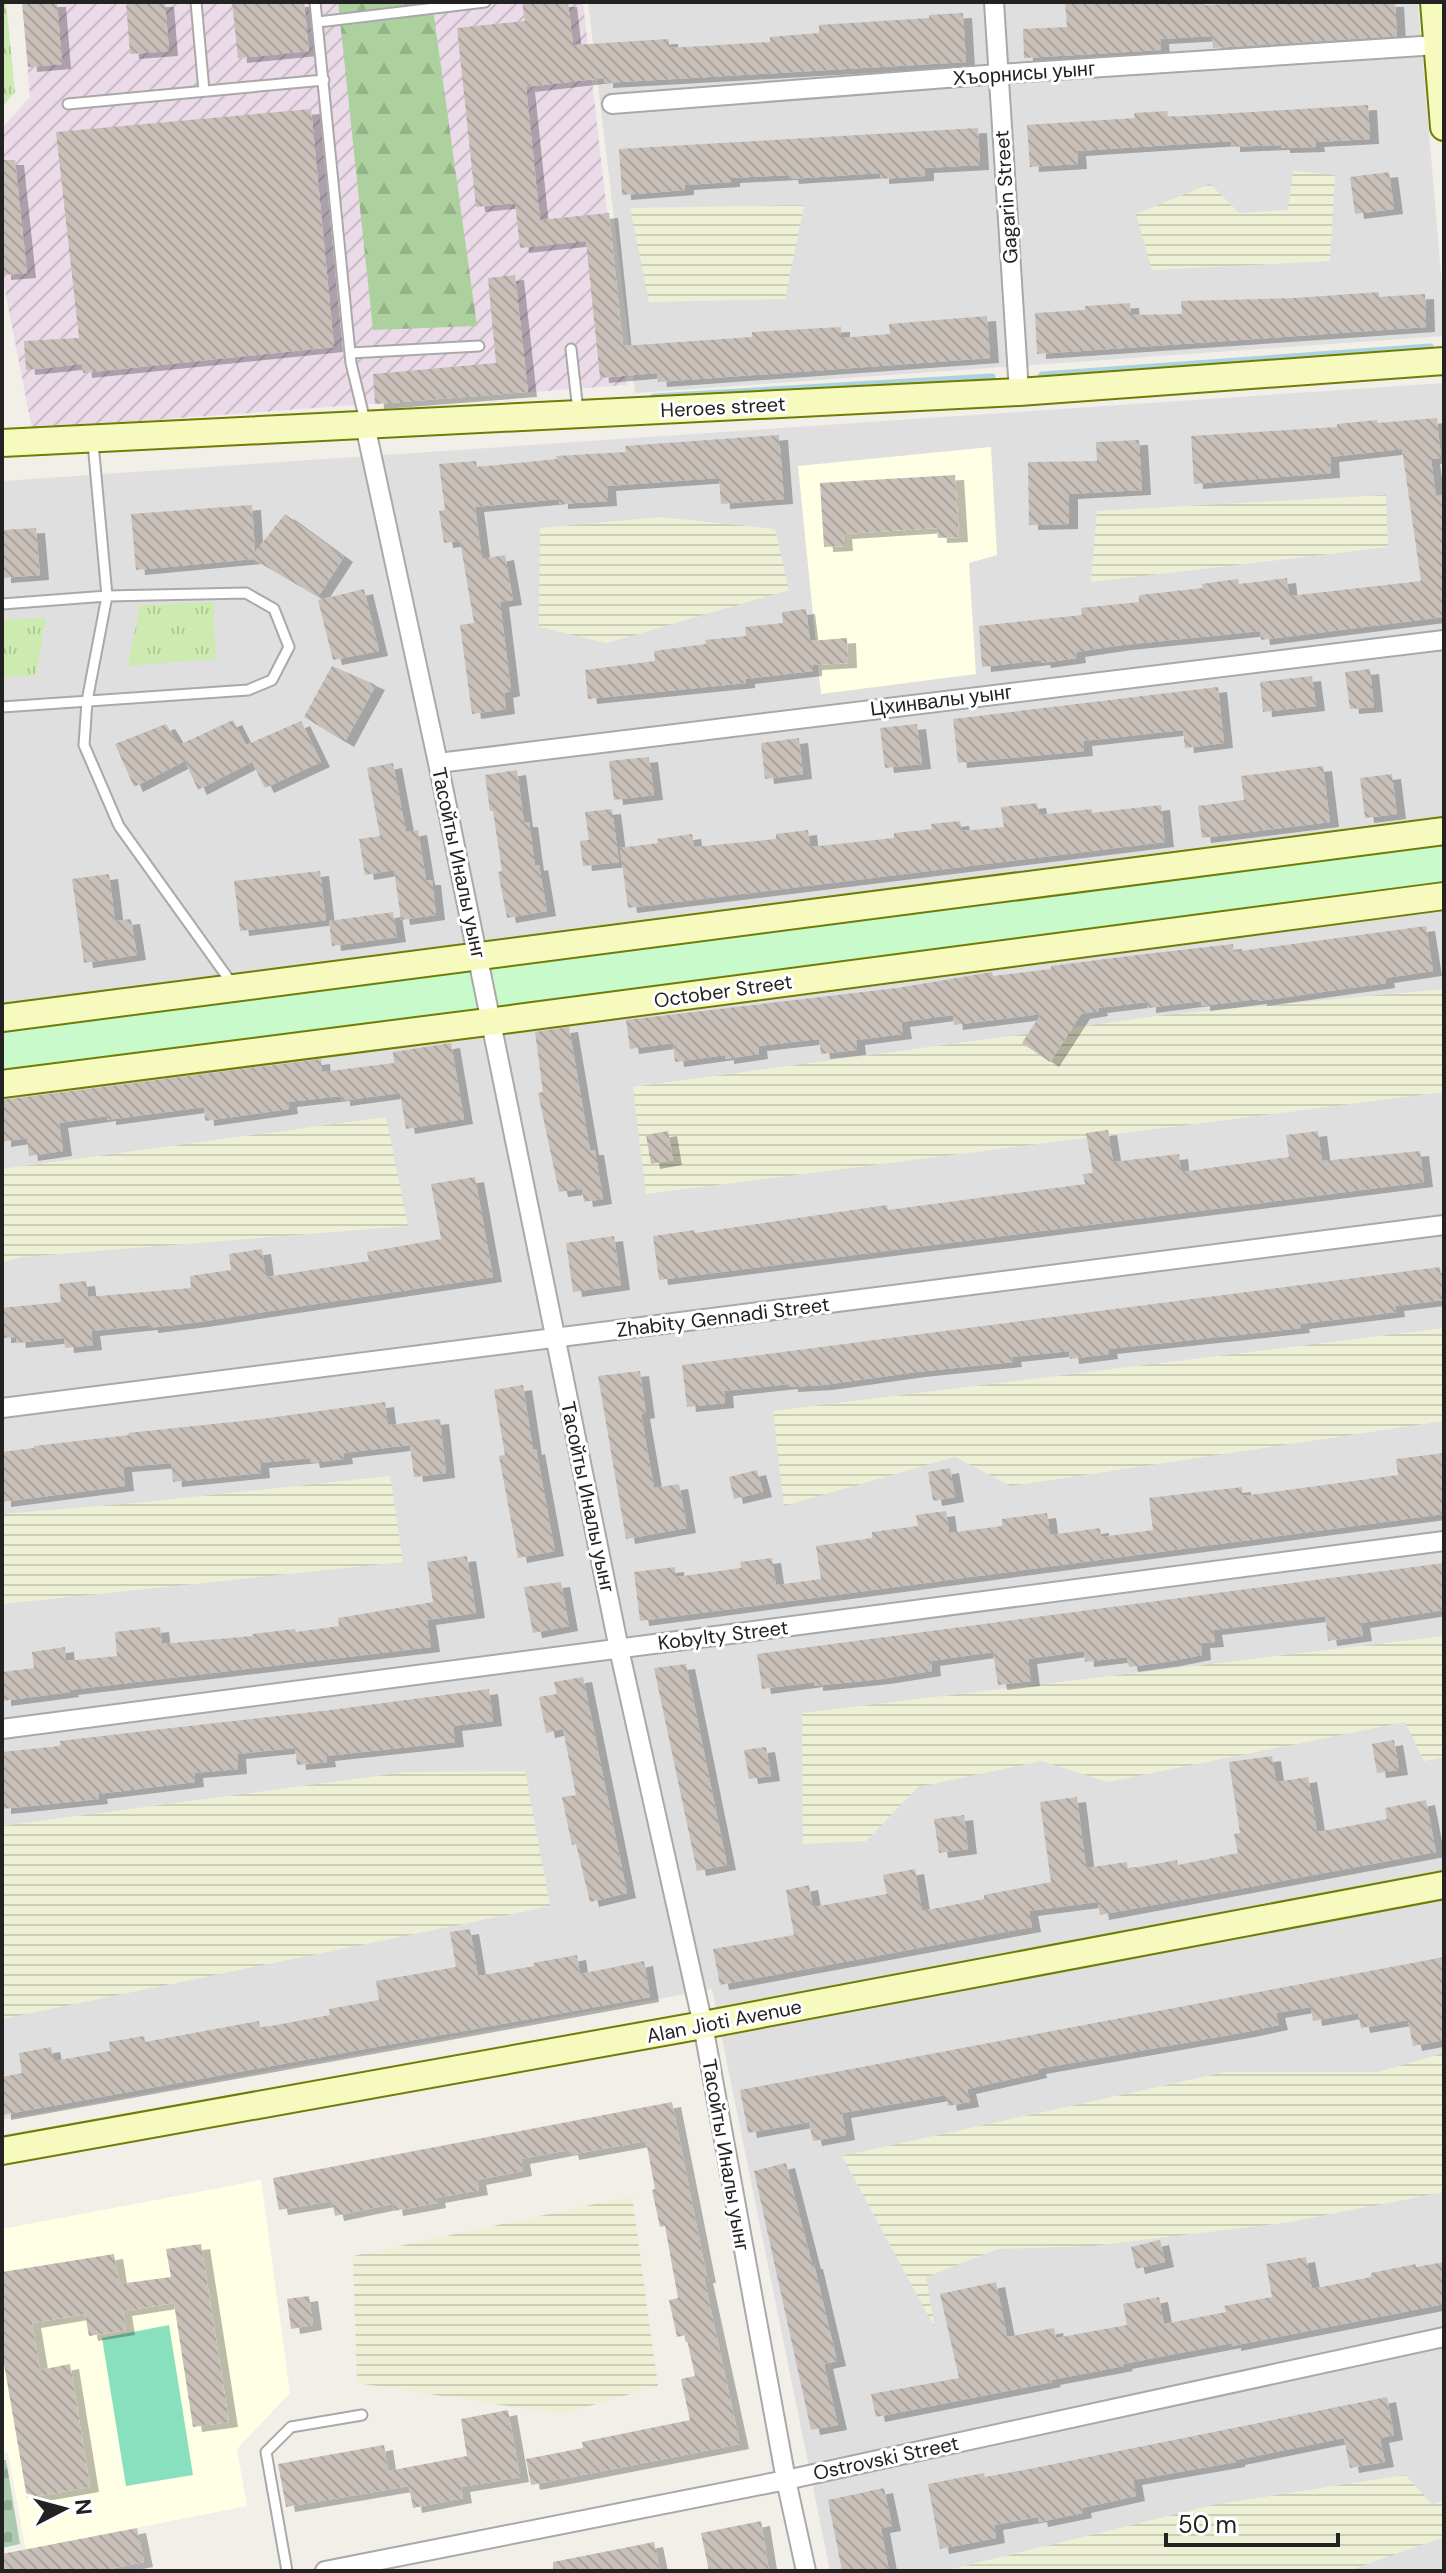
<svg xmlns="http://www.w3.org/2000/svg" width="1446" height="2573" viewBox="0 0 1446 2573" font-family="'DM Sans',sans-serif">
<defs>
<pattern id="industrial-furrows" width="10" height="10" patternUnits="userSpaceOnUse" patternTransform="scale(2)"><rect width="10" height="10" fill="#ebdbe8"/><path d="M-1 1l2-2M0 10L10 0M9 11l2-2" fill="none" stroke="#c9bcc7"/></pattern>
<pattern id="farmland-rules" width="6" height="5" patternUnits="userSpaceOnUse" patternTransform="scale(2)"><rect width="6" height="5" fill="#eef0d5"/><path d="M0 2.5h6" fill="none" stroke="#ccceb7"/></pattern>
<pattern id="grass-tufts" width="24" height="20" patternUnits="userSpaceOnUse" patternTransform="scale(2)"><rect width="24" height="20" fill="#cdebb0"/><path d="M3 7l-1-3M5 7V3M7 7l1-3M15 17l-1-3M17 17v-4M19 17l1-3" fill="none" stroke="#b0c997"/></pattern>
<pattern id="forest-firs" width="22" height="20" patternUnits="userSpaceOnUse" patternTransform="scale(2)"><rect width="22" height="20" fill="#add19e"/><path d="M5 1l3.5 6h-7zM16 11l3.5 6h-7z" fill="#95b388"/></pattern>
<pattern id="cemetery-stones" width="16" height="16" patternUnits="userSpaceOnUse" patternTransform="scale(2)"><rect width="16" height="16" fill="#aacbaf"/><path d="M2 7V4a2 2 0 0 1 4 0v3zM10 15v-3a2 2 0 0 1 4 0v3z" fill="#92ae96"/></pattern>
<pattern id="building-back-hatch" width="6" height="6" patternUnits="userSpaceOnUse" patternTransform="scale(2)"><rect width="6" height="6" fill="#c7bfb8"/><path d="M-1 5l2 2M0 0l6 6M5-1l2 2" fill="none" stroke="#aba49e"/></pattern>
<filter id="shadow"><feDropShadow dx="9" dy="5" stdDeviation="0" flood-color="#0004"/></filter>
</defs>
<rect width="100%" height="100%" fill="#f2efe9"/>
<!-- residential -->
<path fill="#e0dfdf" d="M588,2H1418L1444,310V336L635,393Z
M1444,383V2571H830L712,1989L2,2120V481Z"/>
<!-- industrial -->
<path fill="url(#industrial-furrows)" d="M22,2H583L627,385L32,429L2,275V128L30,97Z"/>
<!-- education -->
<path fill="#ffffe5" d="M991,447L997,555L969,563L976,674L821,694L798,466Z
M261,2180L290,2393L237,2449L247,2506L26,2550L8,2453L2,2452V2229Z"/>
<!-- farmland -->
<path fill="url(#farmland-rules)" d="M1293,171L1335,175L1330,261L1152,270L1136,214L1210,184L1239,213L1288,210Z
M804,205L785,299L649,302L630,208Z
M1386,495L1388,547L1091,582L1097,511Z
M660,517L775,529L789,590L607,643L539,627L540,528Z
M1444,989V1092L646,1194L633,1087L1165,1015Z
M386,1117L408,1226L22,1257L2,1262V1169Z
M1444,1328V1421L1011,1486L955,1457L784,1506L773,1411Z
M390,1476L403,1562L2,1604V1514L136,1503Z
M1444,1636V1757L1424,1761L1405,1722L1108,1782L1042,1761L918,1787L866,1841L803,1844L802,1713Z
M525,1771L550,1906L2,2019V1826L407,1772Z
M1444,2053V2192L1290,2222L1092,2246L998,2249L926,2277L935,2328L842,2156L1226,2072H1378Z
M632,2196L658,2386L562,2414L357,2383L353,2256Z
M1405,2475L1432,2504L1444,2501V2537L1348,2571H944L1213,2505Z"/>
<!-- grass -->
<path fill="url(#grass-tufts)" d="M2,2H6L15,92L2,108Z
M213,602L216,659L128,666L140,605Z
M46,618L36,675L2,678V619Z"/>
<!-- forest -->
<path fill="url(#forest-firs)" d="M338,2H432L477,326L373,330Z"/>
<!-- cemetery -->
<path fill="url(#cemetery-stones)" d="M2,2460H6L20,2544L2,2548Z"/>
<!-- park -->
<path fill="#c8facc" d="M1444,842V888L498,1009L492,967Z
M471,969L478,1010L2,1074V1026Z"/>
<!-- pitch -->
<path fill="#88e0be" d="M169,2325L193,2475L126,2486L102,2338Z"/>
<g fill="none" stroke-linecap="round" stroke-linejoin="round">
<!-- stream -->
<path stroke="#aad3df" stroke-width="7" d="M1042,375L1430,347
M654,397L992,377"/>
</g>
<!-- building -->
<path fill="url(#building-back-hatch)" filter="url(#shadow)" d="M22,2H57L62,64L28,67Z
M126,2H165L169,51L130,54Z
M232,2H304L309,51L238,58Z
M522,2H568L573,45L669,39V48L770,42V37L819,33V25L929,18V15L963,13L966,62L604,83V78L526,87L540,220L609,213L623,346L752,337V332L841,327V338L890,334L889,324L987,316L990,358L658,382L657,373L600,378L586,241L520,248L515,203L476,207L457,28L525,21Z
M1065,2H1204V5L1261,2H1395L1397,36L1213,48L1212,36L1160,39L1161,50L1024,58L1023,29L1067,27Z
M1368,105L1370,139L1315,142L1316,147L1281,148V145L1231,147V141L1077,151L1078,164L1030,167L1027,125L1135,118L1134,113L1167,111L1168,117Z
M311,109L334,347L83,373L82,364L26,370L24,341L79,338L56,132Z
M978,128L980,165L925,168V176L880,179V173L790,179L789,175L731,178V182L685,185V190L622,195L619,149Z
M2,160H15L27,273L2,275Z
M1389,172L1394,209L1355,214L1350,177Z
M515,275L528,392L375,404L373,374L496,363L488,278Z
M1379,292V297L1425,294L1426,327L1037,354L1035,313L1085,310V306L1130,303L1131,315L1182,314L1181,301L1296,298Z
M1437,418L1441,458L1431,459L1436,496L1444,495V617L1261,640L1260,631L1123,645L1076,652L1077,658L1042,663L1041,660L982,667L979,626L1082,615L1081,608L1139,602V595L1203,588L1202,584L1238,579L1239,584L1287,578L1289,596L1421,581L1402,449L1330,457L1331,473L1194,484L1191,436L1337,427V424L1377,420V423Z
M779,435L784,499L721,504L719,478L607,486L608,501L559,504V499L475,507L482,559L505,555L513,600L500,602L511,691L504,693L506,709L472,714L460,625L474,623L460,541L444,543L439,511L445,510L439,464L476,461L477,467L557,459L556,456L626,452L625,446Z
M1139,440L1142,490L1069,494V524L1029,525L1028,462L1097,461L1096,442Z
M955,475L959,537L938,538L937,528L843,534L844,546L824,547L820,483Z
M252,505L255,552L285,514L344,557L318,597L253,559L136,570L131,514Z
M36,528L40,575L2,578V530Z
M364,589L379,651L333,660L318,600Z
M806,609L810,641L847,638L848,663L813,665V671L746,679V683L588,699L585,670L655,661L654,651L706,644L705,640L746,636L745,627L783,623L782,612Z
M332,666L376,685L345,742L304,717Z
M1370,669L1374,707L1350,709L1345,672Z
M1312,676L1316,706L1263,712L1260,682Z
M1218,687L1224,743L1185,748L1183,730L1083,741L1084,751L958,763L953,719Z
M233,720L246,745L301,721L321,762L265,788L252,762L198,790L185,761L134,787L115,744L166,724L179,745Z
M917,724L922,764L885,768L880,728Z
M799,738L803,774L765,779L761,743Z
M649,757L654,795L614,800L609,761Z
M393,763L406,832L418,830L426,880H432L436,915L401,920L394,870L365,875L359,839L380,836L367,768Z
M1323,766L1330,822L1202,838L1198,806L1244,800L1241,776Z
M517,770L524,822H529L535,866L539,865L547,911L507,918L498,872L502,871L493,811H490L485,775Z
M1392,774L1397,814L1365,818L1360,778Z
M1037,803L1039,815L1092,809V813L1161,805L1165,842L628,908L620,848L658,843L657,839L692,834L694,847L776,839V834L808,830L810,847L894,838V833L932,829L931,824L960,821L962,831L1004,827L1001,807Z
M612,809L619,862L583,866L580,841L589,840L585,812Z
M320,871L326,920L240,931L234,881Z
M109,874L115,921L131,919L137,955L84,963L72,879Z
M393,912L397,937L332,946L329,921Z
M1426,926L1433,971L1385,978L1386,983L1258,1001V999L1201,1006V1001L1147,1008V1002L1098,1008L1099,1011L1081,1014L1050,1062L1022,1043L1041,1014L954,1025L953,1015L901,1022L903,1034L856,1040L857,1050L821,1054L819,1039L758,1046L759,1054L725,1059V1055L675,1062L673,1043L630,1049L626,1020L897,988L992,972L993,976L1051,969V966L1137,955L1233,944L1234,952Z
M569,1027L590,1150H595L603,1199L584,1202L582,1189L559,1192L538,1093L543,1092L535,1032Z
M451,1043L464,1119L406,1129L400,1093L341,1101V1096L288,1102L289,1109L205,1121L204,1107L107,1120V1116L59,1123L63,1151L29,1156L27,1138L2,1142V1100L321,1059L322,1072L394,1063L393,1052Z
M1108,1130L1113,1162L1179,1154L1181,1172L1289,1157L1286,1135L1318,1131L1322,1161L1420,1151L1424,1182L659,1280L653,1236L695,1230V1233L887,1205L888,1210L1085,1184L1083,1174L1093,1173L1086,1133Z
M668,1131L673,1160L651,1164L646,1135Z
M475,1177L493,1277L199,1322L149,1328V1325L91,1331L93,1345L65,1348L64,1338L17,1343L16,1337L2,1338V1308L61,1302L59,1284L86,1281L88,1297L191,1288L190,1276L231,1270L229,1254L262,1249L266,1277L369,1261L367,1252L441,1239L431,1184Z
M614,1236L621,1285L573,1292L566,1243Z
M1440,1267L1444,1300L1395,1306L1396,1312L1300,1324L1301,1328L1108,1349L1109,1354L1070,1359L1069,1351L1012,1357L1013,1362L916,1372L824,1385L789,1387V1384L724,1391L725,1403L687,1407L682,1365Z
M640,1371L646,1413L641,1414L654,1488L679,1484L687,1528L626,1539L598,1376Z
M523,1385L533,1450L536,1449L555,1551L518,1558L499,1456L505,1455L494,1390Z
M385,1402L388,1425L440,1419L446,1473L414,1477L410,1445L343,1453L344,1459L311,1463L310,1458L260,1463L261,1473L173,1482L171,1463L123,1467L125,1486L2,1502V1452L34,1448V1446L129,1435L128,1433L261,1419Z
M1444,1453V1514L640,1621L634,1572L675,1567L676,1577L741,1568L740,1562L772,1558L776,1585L821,1579L816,1546L872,1538V1532L918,1526L916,1515L946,1511L949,1533L1002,1526V1519L1047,1513L1050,1535L1100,1528L1101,1537L1153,1530L1149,1498L1242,1487L1243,1496L1398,1475L1396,1459Z
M950,1468L955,1497L933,1501L928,1472Z
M757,1470L763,1492L734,1499L729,1477Z
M467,1556L476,1613L427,1620L431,1647L69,1690L70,1692L2,1701V1672L34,1668L32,1652L65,1647L66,1661L117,1656L115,1632L160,1627L162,1644L253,1636L252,1634L295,1629L296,1632L339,1626L338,1618L433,1602L427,1562Z
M1444,1563V1610L1361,1623L1363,1636L1328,1641L1325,1616L1213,1630L1215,1642L1201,1643L1202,1655L1172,1661L1129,1667L1127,1657L1085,1662L1084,1651L1028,1659L1031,1681L998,1685L993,1652L931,1661L932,1671L881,1679L814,1686V1682L762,1689L757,1654Z
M561,1582L569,1626L533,1633L524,1587Z
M686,1664L727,1865L697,1871L654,1668Z
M583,1677L627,1893L590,1902L576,1844L572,1845L562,1797L576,1795L563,1729L546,1733L539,1697L557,1694L554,1682Z
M489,1689L493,1721L453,1726L455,1742L326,1756L327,1762L297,1765L295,1748L237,1754L238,1769L194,1773L195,1782L98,1794L99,1799L2,1809V1752L60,1746V1741L145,1731L331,1710Z
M1394,1740L1399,1770L1377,1773L1372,1744Z
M766,1747L771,1776L749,1779L744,1750Z
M1272,1756L1276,1782L1308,1777L1317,1832L1387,1819L1385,1808L1426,1800L1436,1852L1100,1915L1098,1902L1029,1911L1032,1927L720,1985L713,1949L794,1935L786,1890L809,1885L813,1907L887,1894L883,1875L915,1869L922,1911L984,1899V1895L1051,1882L1040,1802L1077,1797L1086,1868L1127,1862L1128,1869L1177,1860L1178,1865L1238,1853L1234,1834L1240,1833L1229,1762Z
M964,1815L968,1849L939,1853L934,1819Z
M470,1929L478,1976L534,1966L533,1963L577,1955L580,1974L644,1961L650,1997L2,2115V2077L22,2073L19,2053L51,2047L54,2061L110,2051L109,2042L144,2036L145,2042L259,2021L260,2028L330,2015L329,2009L379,2000L376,1981L456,1967L450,1932Z
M1444,1957V2040L1413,2046L1408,2020L1361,2028L1358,2013L1313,2021L1311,2007L1276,2013L1279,2025L1246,2032L1037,2069L1038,2073L967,2089L970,2102L948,2106L946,2095L842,2113L846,2135L813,2141L809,2122L748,2133L740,2090Z
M672,2102L707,2278H704L740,2444L531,2485L526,2459L583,2448L582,2442L690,2420L681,2379L695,2376L686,2335L677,2337L669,2300L678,2298L665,2226L660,2227L652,2190L655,2189L646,2141L570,2155L569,2150L521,2159L523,2171L477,2180L479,2190L436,2198L437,2203L394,2211L393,2204L335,2216L332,2201L279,2210L273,2178Z
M786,2163L812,2264H814L837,2361L824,2364L838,2425L811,2430L754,2171Z
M1160,2240L1165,2262L1136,2269L1131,2247Z
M201,2244L229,2422L193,2427L174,2303L123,2311L126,2330L89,2336L85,2314L32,2323L40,2370L70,2364L90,2487L27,2498L2,2352V2272L114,2254L119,2284L171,2277L166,2249Z
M1306,2257L1312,2289L1371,2277V2273L1416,2264V2267L1444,2262V2304L1232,2346V2343L1123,2364L1124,2366L1051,2380L1052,2382L876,2417L871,2394L959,2378L940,2294L996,2282L1007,2337L1054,2328L1056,2338L1127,2325L1123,2304L1159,2297L1164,2324L1226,2312L1224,2306L1272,2297L1266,2264Z
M309,2296L313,2325L291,2329L287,2299Z
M1387,2397L1394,2435L1380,2438L1385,2462L1350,2468L1344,2438L1236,2460V2462L1133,2480L1136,2496L1082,2508L1083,2513L1039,2522L1038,2517L994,2525L996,2538L940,2549L928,2484L984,2473L985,2477L1029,2469Z
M508,2410L520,2477L461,2487L463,2498L413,2508L409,2486L286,2507L278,2464L384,2445L388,2471L467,2456L461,2419Z
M884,2488L892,2526L881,2528L889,2571H842L828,2500Z
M761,2521L769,2571H709L701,2533Z
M137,2528L144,2562L100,2571H2V2554Z
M654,2542L660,2571H553V2562Z"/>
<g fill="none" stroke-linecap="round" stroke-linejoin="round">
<!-- lane casing -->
<g stroke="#a9a9a9" stroke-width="13">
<path id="lane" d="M196,2L204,91
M315,2L351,363L365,421
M318,22L485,2
M68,104L324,80
M571,349L578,411
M350,353L479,346
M93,443L107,596L87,701L84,745L119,826L233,985
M2,604L107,596L246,593L274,609L289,647L272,680L248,690L2,707
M287,2571L266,2452L291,2427L362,2415"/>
</g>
<!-- street casing -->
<g stroke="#a9a9a9" stroke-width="22">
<path id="street" d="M994,2L1019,392
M612,104L998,74L1437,45
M365,425L438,763L619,1649L703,2025L786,2480L806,2571
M438,763L1444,640
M2,1408L1444,1225
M2,1729L1444,1541
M325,2571L786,2480L1444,2337"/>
</g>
<!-- secondary casing -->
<g stroke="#707d05" stroke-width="30">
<path id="secondary" d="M1434,2L1444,127
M2,443L1019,392L1444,361
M2,1018L1444,831
M2,1084L518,1018L1444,896
M2,2151L703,2025L1444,1885"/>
</g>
<!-- lane -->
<use href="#lane" stroke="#fff" stroke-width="9"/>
<!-- street -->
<use href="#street" stroke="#fff" stroke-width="18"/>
<!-- secondary -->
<use href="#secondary" stroke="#f7fabf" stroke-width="26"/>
</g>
<g text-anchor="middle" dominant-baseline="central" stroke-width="6" stroke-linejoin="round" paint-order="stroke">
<!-- street labels -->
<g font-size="20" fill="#222" stroke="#fff">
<text transform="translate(1024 73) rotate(-4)">Хъорнисы уынг</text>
<text transform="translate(1006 197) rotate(-94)">Gagarin Street</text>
<text transform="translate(723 407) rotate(-3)">Heroes street</text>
<text transform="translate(941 700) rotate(-7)">Цхинвалы уынг</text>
<text transform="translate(459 863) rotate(78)">Тасойты Иналы уынг</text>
<text transform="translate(723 991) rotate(-8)">October Street</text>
<text transform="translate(723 1317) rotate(-7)">Zhabity Gennadi Street</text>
<text transform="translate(588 1497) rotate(78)">Тасойты Иналы уынг</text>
<text transform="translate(723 1635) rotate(-7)">Kobylty Street</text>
<text transform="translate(724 2021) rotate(-11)">Alan Jioti Avenue</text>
<text transform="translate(726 2155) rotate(80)">Тасойты Иналы уынг</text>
<text transform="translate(886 2458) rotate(-12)">Ostrovski Street</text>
</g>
</g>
<!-- border -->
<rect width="1446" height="2573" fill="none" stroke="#222222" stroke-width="8"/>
<!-- north arrow -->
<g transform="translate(64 2509) rotate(84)" stroke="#ffffff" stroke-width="6" paint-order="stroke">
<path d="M0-6L14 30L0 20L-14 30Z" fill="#222222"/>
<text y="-12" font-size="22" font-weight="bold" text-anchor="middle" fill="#222222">N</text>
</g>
<!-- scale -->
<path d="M1166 2533v12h172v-12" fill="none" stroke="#222222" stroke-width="4"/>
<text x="1178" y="2533" font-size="24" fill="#222222" stroke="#ffffff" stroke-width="6" paint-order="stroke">50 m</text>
</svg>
